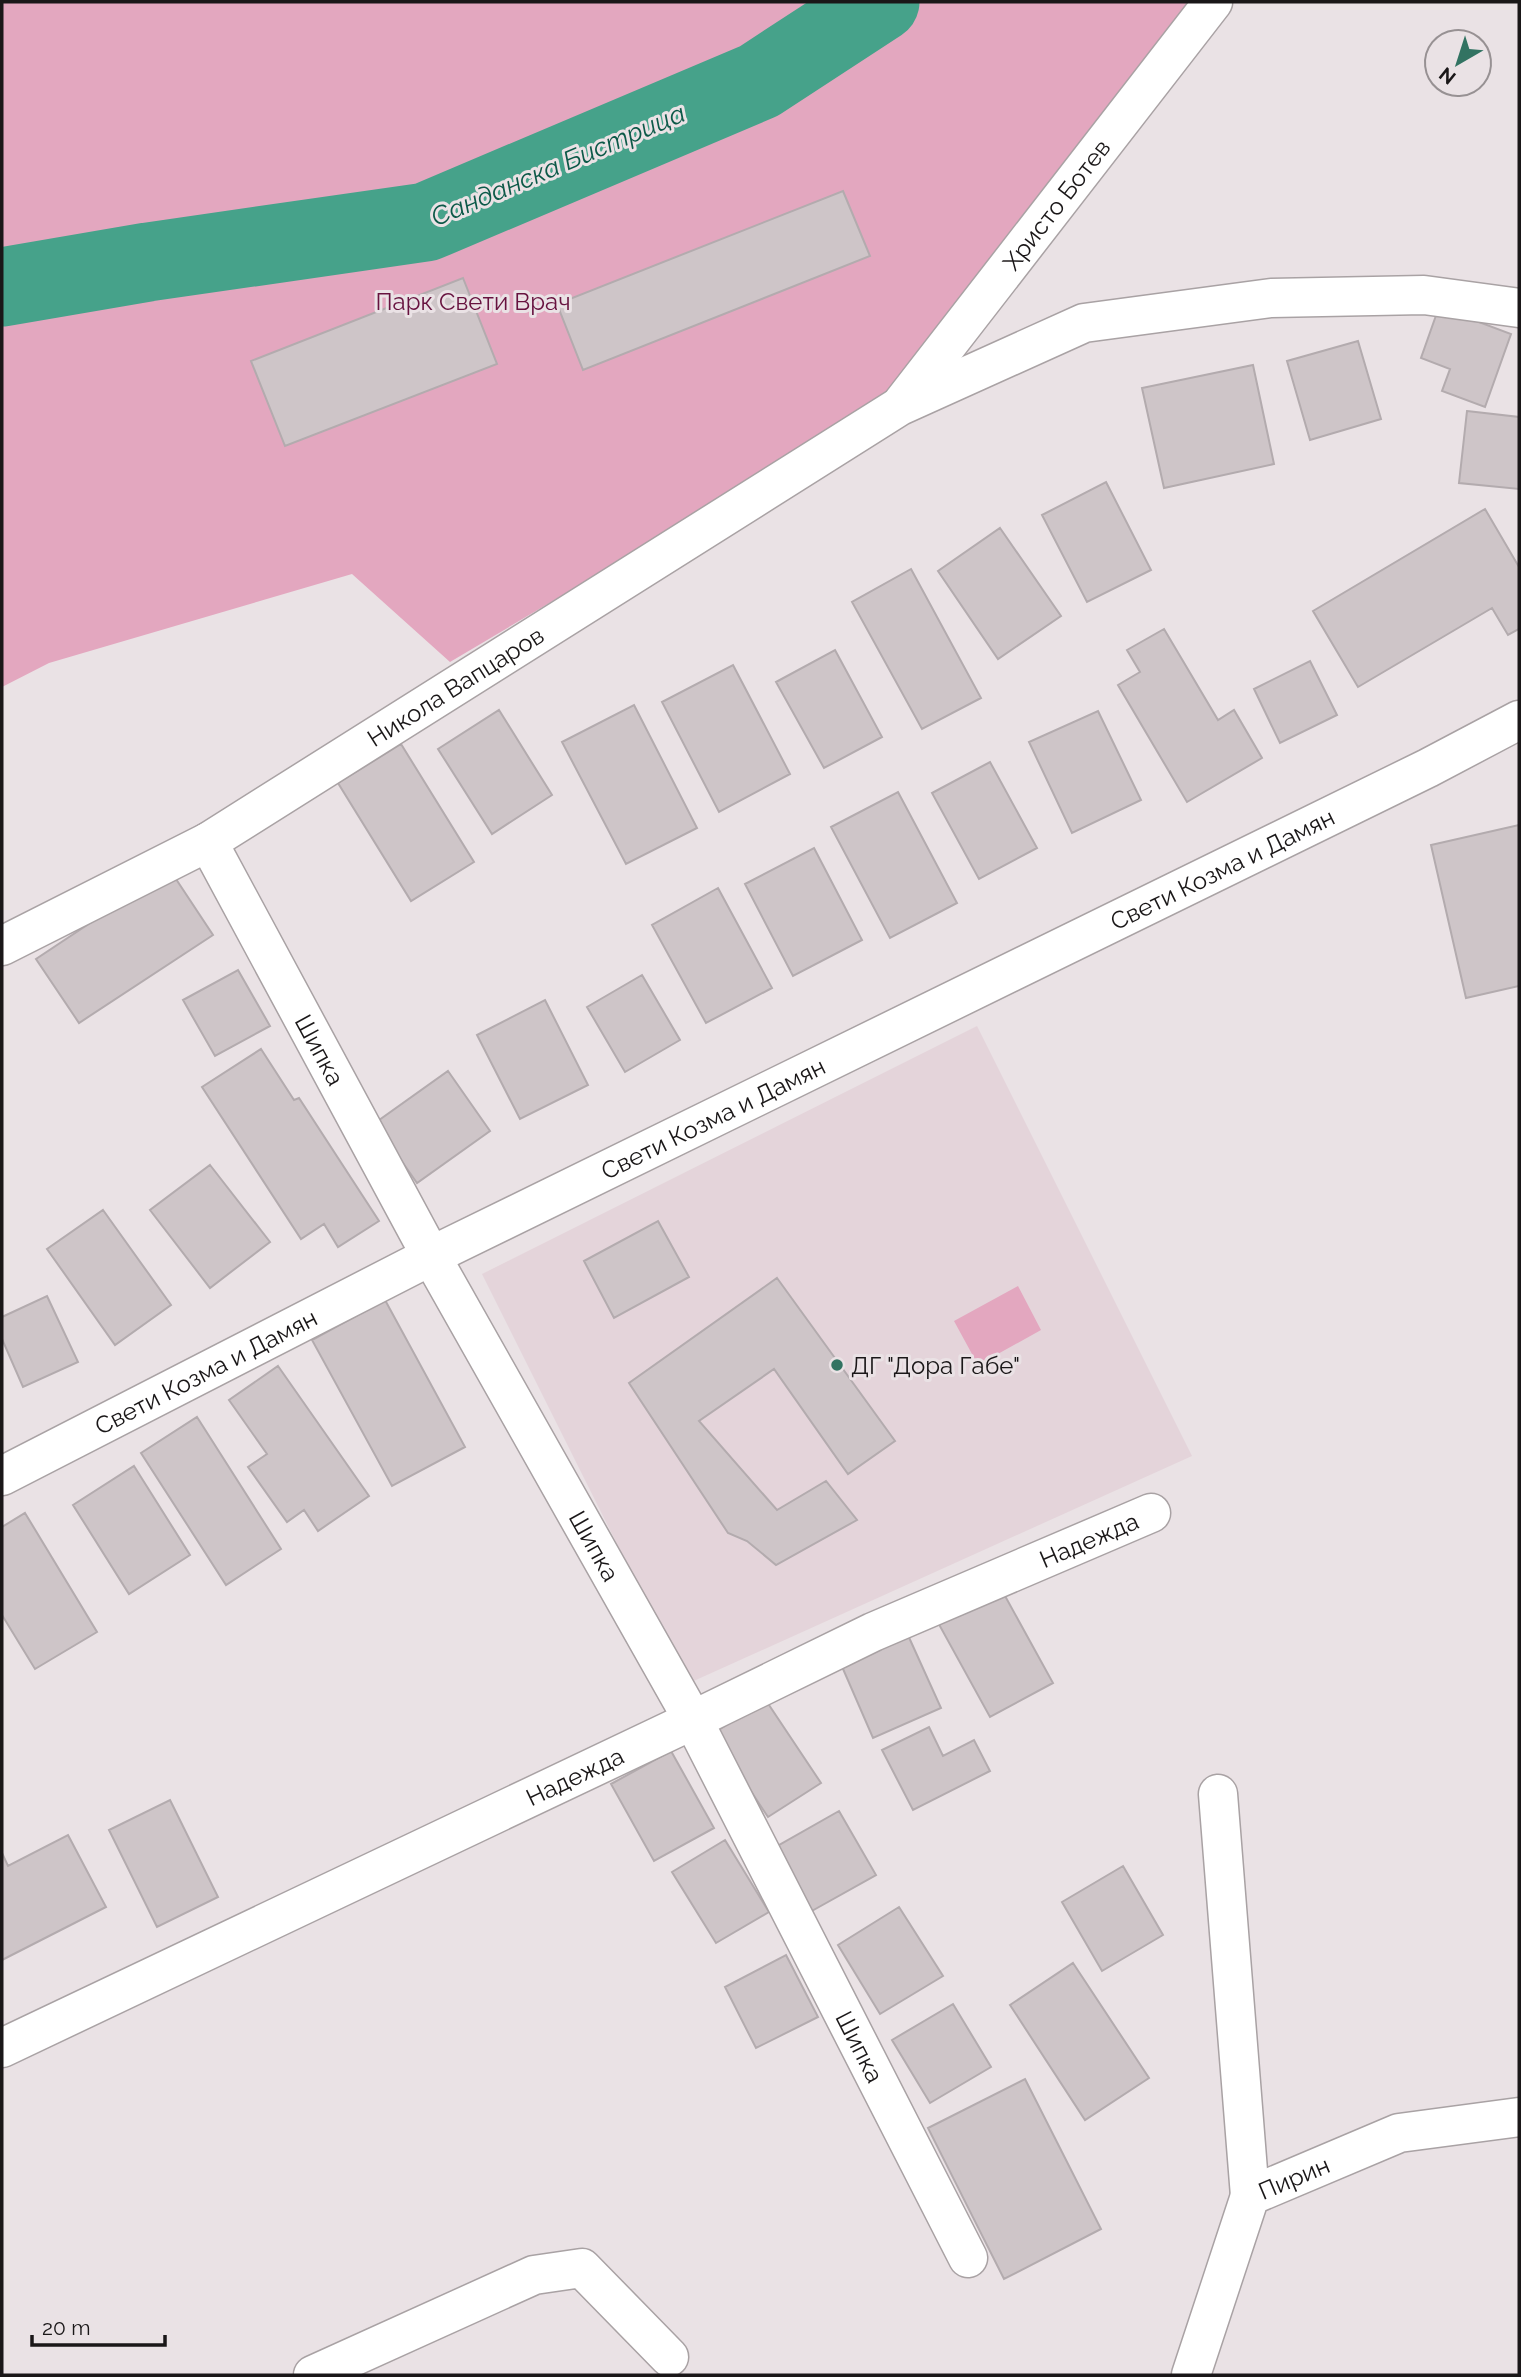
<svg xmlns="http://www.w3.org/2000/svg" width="1521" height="2377" viewBox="0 0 1521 2377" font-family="Raleway,sans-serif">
<rect width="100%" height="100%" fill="#eae2e5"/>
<!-- built -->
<path fill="#e4d4da" d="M977,1026L1192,1456L687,1684L482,1274Z"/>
<!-- green -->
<path fill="#e3a7bf" d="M2,2H1198L878,408L450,662L352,574L49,663L2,687Z
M1018,1286L1041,1330L978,1365L954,1321Z"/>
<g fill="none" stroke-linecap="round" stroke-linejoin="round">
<!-- river -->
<path stroke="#46a28a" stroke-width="79" d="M2,287L148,262L426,222L759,81L880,2"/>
</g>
<!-- building -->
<path fill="#cec5c8" stroke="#b3abae" stroke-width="2" d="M843,191L870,256L583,370L557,304Z
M463,278L497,364L285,446L251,361Z
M1439,307L1511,334L1485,407L1442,391L1450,369L1421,358Z
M1358,341L1381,419L1310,440L1287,361Z
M1253,365L1274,464L1164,488L1142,388Z
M1467,411L1519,417V489L1459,483Z
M1106,482L1151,570L1087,602L1042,515Z
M1485,509L1519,567V629L1508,635L1492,608L1358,687L1313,611Z
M1000,528L1061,616L998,659L938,571Z
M911,569L981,698L922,729L852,602Z
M1164,629L1218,720L1234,710L1262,758L1187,802L1118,685L1140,672L1127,650Z
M835,650L882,737L824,768L776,682Z
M1310,661L1337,715L1280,743L1254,689Z
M733,665L790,774L719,812L662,702Z
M634,705L697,828L626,864L562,742Z
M499,710L552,795L492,834L438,749Z
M1098,711L1141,800L1072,833L1029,742Z
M401,744L474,862L411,901L338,783Z
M990,762L1037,848L979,879L932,793Z
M898,792L957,903L890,938L831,827Z
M1519,825V986L1466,998L1431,845Z
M814,848L862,940L793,976L745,884Z
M170,870L213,935L79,1023L36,959Z
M718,888L772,988L706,1023L652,925Z
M238,970L270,1026L215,1056L183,1000Z
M642,975L680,1040L625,1072L587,1007Z
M545,1000L588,1085L520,1119L477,1035Z
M261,1049L294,1100L299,1098L379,1221L338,1247L324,1224L301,1239L202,1087Z
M448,1071L490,1131L417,1183L375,1123Z
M210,1165L270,1242L210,1288L150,1210Z
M103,1210L171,1305L115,1345L47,1249Z
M658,1221L689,1277L614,1318L584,1261Z
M777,1278L895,1441L848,1474L774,1369L699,1421L777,1510L826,1481L857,1520L776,1565L747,1541L728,1533L629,1383Z
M47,1296L78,1362L23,1387L2,1339V1317Z
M385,1300L465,1447L392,1486L312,1340Z
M278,1366L369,1496L318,1531L304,1510L287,1522L248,1467L267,1454L229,1400Z
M197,1417L281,1549L226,1585L141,1453Z
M134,1466L190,1555L129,1594L73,1505Z
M25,1513L97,1632L35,1669L2,1615V1527Z
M999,1585L1053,1683L990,1717L936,1619Z
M907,1633L941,1708L873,1738L840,1662Z
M765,1699L821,1783L768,1817L713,1734Z
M929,1727L943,1756L974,1740L990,1771L913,1810L882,1750Z
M671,1751L714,1828L654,1861L611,1784Z
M170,1800L218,1897L157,1927L109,1830Z
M839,1811L876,1875L810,1912L774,1848Z
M68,1835L106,1907L2,1960V1853L8,1866Z
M725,1840L769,1912L716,1943L672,1872Z
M1123,1866L1163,1935L1102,1971L1062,1902Z
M899,1907L943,1976L880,2014L838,1945Z
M786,1955L818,2017L756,2048L725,1987Z
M1073,1963L1149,2078L1085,2120L1010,2005Z
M953,2004L991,2067L930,2103L892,2040Z
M1025,2079L1101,2229L1004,2279L928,2128Z"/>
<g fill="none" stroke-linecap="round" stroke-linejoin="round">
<!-- minor casing -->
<g stroke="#a9a2a4" stroke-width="41">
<g id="minor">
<path id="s1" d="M903,402L1213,2"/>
<path id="s2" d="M208,842L431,1256L693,1720L968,2258"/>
<path id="s3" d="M2,946L208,842L900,406L1084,323L1271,298L1424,295L1519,308"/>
<path id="s4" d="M2,1476L431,1256L1428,768L1519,720"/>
<path d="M1218,1794L1250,2196"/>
<path id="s5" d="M2,2048L693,1720L873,1632L1151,1513"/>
<path d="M313,2375L534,2275L582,2268L669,2357"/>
<path id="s6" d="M1191,2375L1250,2196L1399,2133L1519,2117"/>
</g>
</g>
<!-- minor -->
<use href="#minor" stroke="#fff" stroke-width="38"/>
</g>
<!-- markers -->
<circle fill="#327362" stroke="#eae2e5" stroke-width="2.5" cx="837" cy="1365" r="7"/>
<g text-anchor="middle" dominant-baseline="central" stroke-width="6" stroke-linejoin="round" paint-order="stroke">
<!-- street labels -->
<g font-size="24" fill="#1a1718" stroke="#eae2e5">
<text stroke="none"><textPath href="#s1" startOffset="250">Христо Ботев</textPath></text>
<text stroke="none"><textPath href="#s3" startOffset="523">Никола Вапцаров</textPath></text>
<text stroke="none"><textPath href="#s4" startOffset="1363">Свети Козма и Дамян</textPath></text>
<text stroke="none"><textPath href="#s2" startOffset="236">Шипка</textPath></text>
<text stroke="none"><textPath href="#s4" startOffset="796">Свети Козма и Дамян</textPath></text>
<text stroke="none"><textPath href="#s4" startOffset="229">Свети Козма и Дамян</textPath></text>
<text stroke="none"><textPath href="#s5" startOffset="1200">Надежда</textPath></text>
<text stroke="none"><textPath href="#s2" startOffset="803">Шипка</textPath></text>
<text stroke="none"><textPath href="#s5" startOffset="634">Надежда</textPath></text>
<text stroke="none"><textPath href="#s2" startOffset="1370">Шипка</textPath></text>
<text stroke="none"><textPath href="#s6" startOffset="236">Пирин</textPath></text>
</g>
<!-- park labels -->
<g font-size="24" fill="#67123f" stroke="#eae2e5">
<text x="473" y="301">Парк Свети Врач</text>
</g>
<!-- poi labels -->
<g font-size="24" fill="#1a1718" stroke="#eae2e5" text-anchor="start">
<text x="851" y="1365">ДГ "Дора Габе"</text>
</g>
<!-- water labels -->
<g font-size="26" font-style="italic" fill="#0c5948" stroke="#eae2e5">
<text transform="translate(558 165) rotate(-23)">Санданска Бистрица</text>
</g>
</g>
<!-- border -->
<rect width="1521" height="2377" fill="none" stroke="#1a1718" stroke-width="7"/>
<!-- north arrow -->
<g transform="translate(1458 63) rotate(219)"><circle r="33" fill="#eae2e5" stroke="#979193" stroke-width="2"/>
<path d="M0-5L12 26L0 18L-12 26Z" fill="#327362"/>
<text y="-10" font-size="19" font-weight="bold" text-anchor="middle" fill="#1a1718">N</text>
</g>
<!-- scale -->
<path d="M32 2335v10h133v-10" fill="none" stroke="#1a1718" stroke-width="3.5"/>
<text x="42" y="2335" font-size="21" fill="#1a1718" stroke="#eae2e5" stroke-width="5" paint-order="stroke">20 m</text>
</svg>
